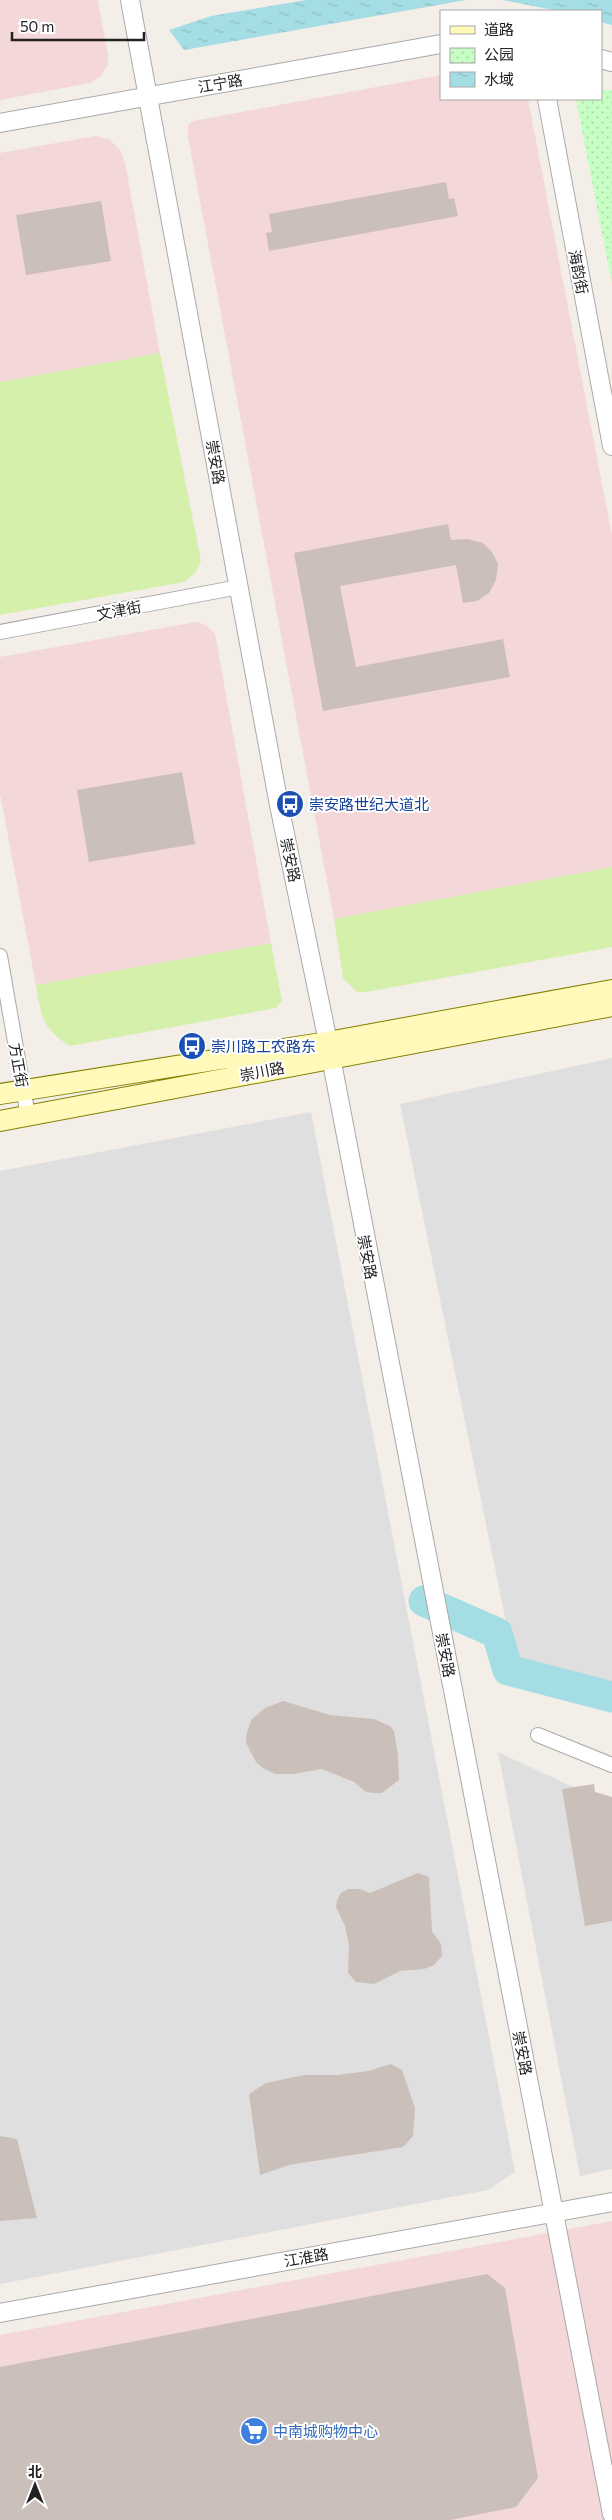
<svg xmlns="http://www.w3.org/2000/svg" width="612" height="2520" viewBox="0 0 612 2520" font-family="Commissioner,'Noto Sans SC',sans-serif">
<defs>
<pattern id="park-dots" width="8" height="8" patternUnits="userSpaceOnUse" patternTransform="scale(1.25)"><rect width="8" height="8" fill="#c6fec3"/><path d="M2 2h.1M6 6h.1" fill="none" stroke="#aad9a7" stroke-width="1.8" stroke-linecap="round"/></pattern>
<pattern id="water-ripples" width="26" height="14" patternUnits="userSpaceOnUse" patternTransform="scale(1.25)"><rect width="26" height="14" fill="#a5dde4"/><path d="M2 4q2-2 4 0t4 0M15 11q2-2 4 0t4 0" fill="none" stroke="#8ebdc3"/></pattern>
</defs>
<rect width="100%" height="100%" fill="#f3eee8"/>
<!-- residential -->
<path fill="#e0dfdf" d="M612,1058V1682L513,1656L400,1104Z
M311,1112L515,2172L488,2190L0,2284V1171Z
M498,1752L612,1805V2169L580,2176Z"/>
<!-- commercial -->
<path fill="#f4d7d9" d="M0,0H98L108,55V64L100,77L90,83L0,100Z
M441,75V99H528L612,536V867L334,919L188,137V125L193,121Z
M96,136L109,139L120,150L125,163L160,353L0,382V153Z
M196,622L206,625L215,634L271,943L36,985L0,794V657Z
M612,2221V2520H0V2335Z"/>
<!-- grass -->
<path fill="#d5f0ab" d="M160,353L201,561L195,573L184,582L0,615V382Z
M612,867V947L366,992H357L343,978L334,919Z
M271,943L282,1001L276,1008L70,1046C42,1029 41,1015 36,985Z"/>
<!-- park -->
<path fill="url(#park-dots)" d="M601,90H612V284L576,99H601Z"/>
<!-- water -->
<path fill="url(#water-ripples)" d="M306,0H466L184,50L169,30L211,16Z
M503,0H612V25L601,22V11H558Z"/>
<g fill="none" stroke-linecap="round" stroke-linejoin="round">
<!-- river -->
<path stroke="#a5dde4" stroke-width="31" d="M424,1601L497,1633L508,1670L612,1697"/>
</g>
<!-- building -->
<path fill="#cbbfba" d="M446,182L449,199L454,198L458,216L269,251L266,233L272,232L269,214Z
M101,201L111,261L26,275L16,215Z
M448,524L451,540L468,539L483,543L492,552L498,564L496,580L489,593L477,601L463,603L456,565L340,586L356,667L503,639L510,677L323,711L294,553Z
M182,772L195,844L89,862L77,790Z
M283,1701L330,1715L374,1719L390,1726L394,1731L398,1755L399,1780L382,1793H375L366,1792L354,1782L322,1769L293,1774H276L264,1769L256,1762L250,1751L246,1742L247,1732L251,1720L265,1708Z
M594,1784L595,1792L612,1797V1921L585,1926L562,1789Z
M418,1873L429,1877L432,1931L441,1944L442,1956L434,1965L424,1969L400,1971L374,1984L356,1982L348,1973L349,1944L345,1926L336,1907L337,1900L341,1893L348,1889H360L370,1893Z
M391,2064L402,2070L415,2108L413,2136L403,2147L289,2165L260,2175L249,2094L266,2083L304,2075H338L368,2071Z
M0,2136L17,2139L37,2218L0,2221Z
M487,2274L505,2288L538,2478L516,2507L450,2520H0V2367Z"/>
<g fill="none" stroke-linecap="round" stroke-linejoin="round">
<!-- minor casing -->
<g stroke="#a9a9a9" stroke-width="16">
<path id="minor" d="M0,632L239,587
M0,956L28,1116
M538,1735L612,1765"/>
</g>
<!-- tertiary casing -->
<g stroke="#a9a9a9" stroke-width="20">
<path id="tertiary" d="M130,0L279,805L328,1042L612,2514
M601,59L612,62
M547,99L612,446
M0,123L441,44
M0,2313L612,2202"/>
</g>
<!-- secondary casing -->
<g stroke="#828000" stroke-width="22">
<path id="secondary" d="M0,1094L328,1042L612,990
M0,1121L612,1006"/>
</g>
<!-- minor -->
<use href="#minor" stroke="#fff" stroke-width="14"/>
<!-- tertiary -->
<use href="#tertiary" stroke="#fff" stroke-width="18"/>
<!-- secondary -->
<use href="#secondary" stroke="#fffaba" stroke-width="20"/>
</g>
<!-- icons -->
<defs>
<g id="bus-disc" transform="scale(1.4375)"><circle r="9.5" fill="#1a4fb4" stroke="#fff"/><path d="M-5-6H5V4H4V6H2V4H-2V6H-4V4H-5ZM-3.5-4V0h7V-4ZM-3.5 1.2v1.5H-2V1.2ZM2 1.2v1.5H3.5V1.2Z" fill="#fff"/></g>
<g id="supermarket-disc" transform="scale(1.4375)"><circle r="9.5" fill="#3f7fe0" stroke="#fff"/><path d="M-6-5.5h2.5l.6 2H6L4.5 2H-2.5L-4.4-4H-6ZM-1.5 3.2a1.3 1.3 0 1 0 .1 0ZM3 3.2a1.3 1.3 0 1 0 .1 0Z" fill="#fff"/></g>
</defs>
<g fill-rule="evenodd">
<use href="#bus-disc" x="290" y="804"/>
<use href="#bus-disc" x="192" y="1046"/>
<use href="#supermarket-disc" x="254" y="2431"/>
</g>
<g text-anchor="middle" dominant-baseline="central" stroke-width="4" stroke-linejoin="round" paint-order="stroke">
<!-- street labels -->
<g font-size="15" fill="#222" stroke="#fff">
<text transform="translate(220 83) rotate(-10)">江宁路</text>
<text transform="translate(579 272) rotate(79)">海韵街</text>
<text transform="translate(216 462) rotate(80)">崇安路</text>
<text transform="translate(119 610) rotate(-11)">文津街</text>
<text transform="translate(291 860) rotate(78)">崇安路</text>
<text transform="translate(19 1065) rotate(80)">方正街</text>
<text transform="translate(262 1071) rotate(-11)">崇川路</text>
<text transform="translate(368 1257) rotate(79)">崇安路</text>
<text transform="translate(446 1655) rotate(79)">崇安路</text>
<text transform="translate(523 2053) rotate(79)">崇安路</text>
<text transform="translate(306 2257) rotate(-10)">江淮路</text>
</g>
<!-- transit labels -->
<g font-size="15" fill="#164399" stroke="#fff" text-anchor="start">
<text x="309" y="804">崇安路世纪大道北</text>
<text x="211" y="1046">崇川路工农路东</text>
</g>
<!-- shop labels -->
<g font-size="15" fill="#366cbe" stroke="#fff" text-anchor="start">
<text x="273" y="2431">中南城购物中心</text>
</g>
</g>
<!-- legend -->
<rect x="440" y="10" width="162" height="90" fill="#ffffff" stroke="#a7a7a7"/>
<rect x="450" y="26" width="25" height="8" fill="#fffaba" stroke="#a7a7a7"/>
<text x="484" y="35" font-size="15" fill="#222222">道路</text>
<rect x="450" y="48" width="25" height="15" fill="url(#park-dots)" stroke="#a7a7a7"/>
<text x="484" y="60" font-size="15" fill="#222222">公园</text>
<rect x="450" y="72" width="25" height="15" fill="url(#water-ripples)" stroke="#a7a7a7"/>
<text x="484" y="85" font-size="15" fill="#222222">水域</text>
<!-- north arrow -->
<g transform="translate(35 2485)" stroke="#ffffff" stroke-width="4" paint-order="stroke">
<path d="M0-4L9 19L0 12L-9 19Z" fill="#222222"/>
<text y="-8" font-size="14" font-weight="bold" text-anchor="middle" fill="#222222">北</text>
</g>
<!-- scale -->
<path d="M12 32v8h132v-8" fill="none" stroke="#222222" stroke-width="2.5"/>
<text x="20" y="32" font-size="15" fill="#222222" stroke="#ffffff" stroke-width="4" paint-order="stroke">50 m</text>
</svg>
